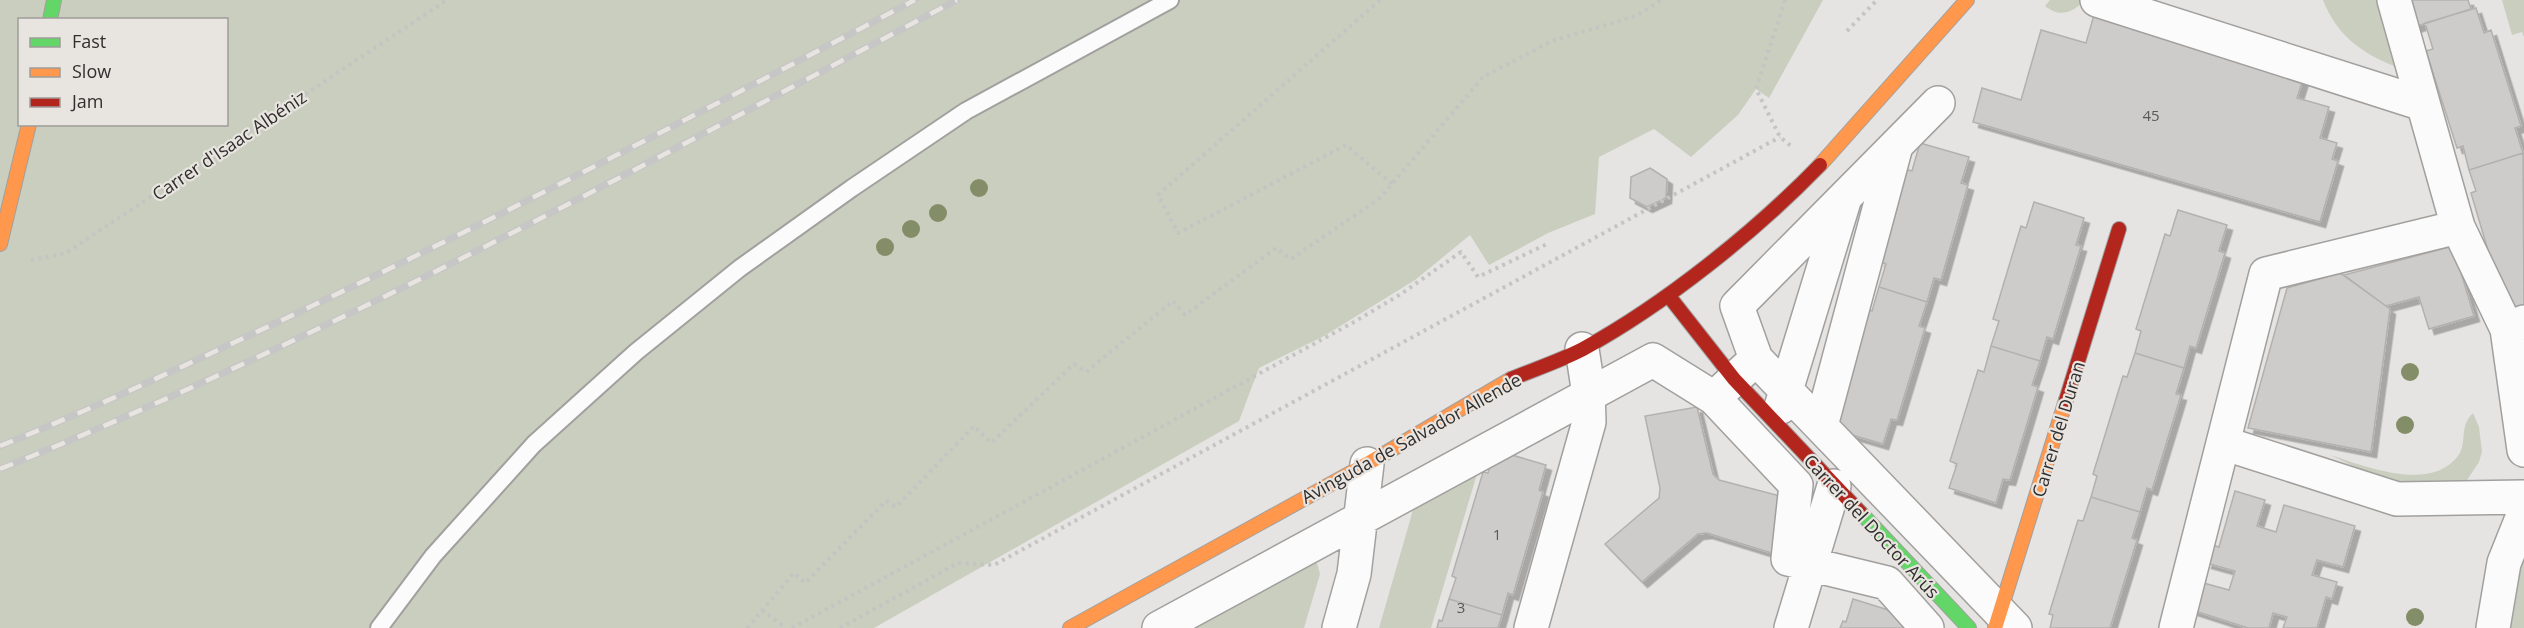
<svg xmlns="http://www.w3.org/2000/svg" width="2524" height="628" viewBox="0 0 2524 628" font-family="'Open Sans',sans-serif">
<defs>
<filter id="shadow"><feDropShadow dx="5.5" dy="5.5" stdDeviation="0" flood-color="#0004"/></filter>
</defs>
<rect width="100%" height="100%" fill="#e6e4e2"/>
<!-- green -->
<path fill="#c9cebf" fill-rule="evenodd" d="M0,0H1823L1769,98L1756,89L1738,115L1691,157L1654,129L1599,157L1595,214L1548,233L1489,265L1470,235L1415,280L1324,336L1259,368L1239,421L874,628H0ZM20,20H226V124H20Z
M2050,0H2085C2072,13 2061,18 2045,6Z
M2323,0H2376L2394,66C2361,53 2336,34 2323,0Z
M2502,0H2524V37L2522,32L2512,35Z
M2473,413L2479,427L2482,452L2479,462L2467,480L2453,487L2389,483L2330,455C2365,466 2430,493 2458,456C2468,442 2458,428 2473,413Z
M1482,457L1431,628H1379L1415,503Z
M1307,556L1317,563L1320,574L1304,628H1169Z
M2524,559V628H2477L2506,571Z"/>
<!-- building -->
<path fill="#cdccca" stroke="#b2b1af" stroke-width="1.5" filter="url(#shadow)" d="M2402,0H2468L2471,9L2411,28Z
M2476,8L2484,33L2491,30L2521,126L2515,128L2523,153L2469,170L2463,146L2457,148L2426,51L2433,49L2425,23Z
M2094,15L2304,76L2297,98L2329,107L2320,138L2337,143L2332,159L2338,161L2320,222L1973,122L1982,88L2021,100L2041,30L2086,43Z
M1920,143L1969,157L1961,183L1968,185L1941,280L1934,278L1927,302L1879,287L1886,264L1879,261L1905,169L1912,171Z
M2523,153L2524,311L2513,314L2500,291L2471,193L2476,191L2469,170Z
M1650,168L1667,179L1666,198L1647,207L1630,198L1631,177Z
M2034,202L2084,218L2076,245L2081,246L2053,339L2047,337L2040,361L1991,346L1999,321L1993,319L2021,226L2026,228Z
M2178,210L2227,225L2219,251L2225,253L2196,348L2190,346L2184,368L2135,353L2141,331L2136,329L2165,234L2170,236Z
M2453,246L2474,316L2429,329L2419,297L2386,306L2344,275Z
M2340,273L2390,309L2371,452L2248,428L2287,288Z
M1879,287L1927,302L1919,326L1925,328L1897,420L1891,419L1883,444L1835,430L1866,309L1872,311Z
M1991,346L2040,361L2032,385L2038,387L2010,480L2003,479L1996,503L1949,488L1957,464L1950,461L1978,370L1984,372Z
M2135,353L2184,368L2176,394L2181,395L2152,490L2147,488L2140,512L2091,497L2097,476L2093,474L2123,376L2127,377Z
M1697,407L1713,474L1719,480L1791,499L1775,554L1707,533L1698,534L1642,582L1605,544L1659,498L1660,488L1645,416Z
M1495,450L1546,465L1539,490L1543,492L1513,595L1508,593L1502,615L1449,599L1456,578L1452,576L1483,472L1488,473Z
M2235,491L2265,500L2257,526L2276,532L2284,505L2355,526L2343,567L2317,560L2312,575L2337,582L2332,599L2326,597L2317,628H2283L2287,617L2273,613L2269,628H2248L2192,610L2200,582L2229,590L2235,571L2206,563L2212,545L2219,547Z
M2091,497L2140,512L2132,538L2137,540L2110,628H2050L2053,615L2049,614L2078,520L2083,521Z
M1449,599L1502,615L1498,628H1437L1439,620L1442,621Z
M1853,599L1908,616L1904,628H1840L1843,621L1846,622Z"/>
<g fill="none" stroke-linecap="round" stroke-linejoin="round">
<!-- lane casing -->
<g stroke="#a2a09e" stroke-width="20">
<path id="lane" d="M379,628L433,556L534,444L636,352L740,268L852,188L966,111L1170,0"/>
</g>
<!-- street casing -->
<g stroke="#a2a09e" stroke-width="36">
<path id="street" d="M2097,0L2423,104
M2394,0L2458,227
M2507,329L2524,450
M1756,359L1737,306L1938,103
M1714,398L1796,485L1788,559L1887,583L1927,628
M1781,407L1844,201
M1821,426L1896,146
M2223,443L2397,499L2524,497
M1159,628L1653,360L1714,398L1756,359L2015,628
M1339,628L1354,574L1367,464
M1531,628L1589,422L1588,388L1582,349
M1791,628L1834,486
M2176,628L2266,274L2458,227L2507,329L2524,322
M2493,628L2504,563L2524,513"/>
</g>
<!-- fast casing -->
<g stroke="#a2a09e" stroke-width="16">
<path id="fast" d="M50,20L54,0
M1860,512L1969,628"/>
</g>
<!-- slow casing -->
<g stroke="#a2a09e" stroke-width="16">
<path id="slow" d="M1820,165L1967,0
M0,244L29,124
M1070,628L1367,464L1511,379
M1995,628L2066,400"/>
</g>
<!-- jam casing -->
<g stroke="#a2a09e" stroke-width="16">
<path id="jam" d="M1668,295L1734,379L1860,512
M1511,379C1535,369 1560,361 1583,349C1665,304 1755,232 1820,165
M2066,400L2119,229"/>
</g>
<!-- path -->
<path stroke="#c4c4c3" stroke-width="4" stroke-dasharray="3 4.5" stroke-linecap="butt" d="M1380,0L1158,195L1178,233L1346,145L1392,184
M1785,0L1756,89L1780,137L1791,146
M1847,31L1877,0
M31,260L66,253L447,0
M762,610L786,628
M747,628L794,573L805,583L886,501L896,507L974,426L991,443L1074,364L1086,372L1173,301L1185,315L1276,248L1291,259L1380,198L1483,77L1552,41L1636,16L1661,0
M792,628L1354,322L1401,294L1461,252L1478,277L1547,244
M840,628L958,563L994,565L1780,137"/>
<!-- lane -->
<use href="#lane" stroke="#fbfbfb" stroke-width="16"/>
<!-- street -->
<use href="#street" stroke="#fbfbfb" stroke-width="33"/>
<!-- fast -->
<use href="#fast" stroke="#63d668" stroke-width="14"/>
<!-- slow -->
<use href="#slow" stroke="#ff974d" stroke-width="14"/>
<!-- jam -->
<use href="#jam" stroke="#b3261e" stroke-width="14"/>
<!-- rail casing -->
<g stroke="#c7c6c6" stroke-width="7">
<path id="rail" d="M0,446C95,408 188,364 280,321C495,220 705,110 915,0
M0,469C330,337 643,165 957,0"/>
</g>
<!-- rail -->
<use href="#rail" stroke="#e8e4e0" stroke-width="4.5" stroke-dasharray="14" stroke-linecap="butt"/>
</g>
<!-- trees -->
<g fill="#838e68">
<circle cx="979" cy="188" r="9"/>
<circle cx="938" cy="213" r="9"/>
<circle cx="911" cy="229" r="9"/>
<circle cx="885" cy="247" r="9"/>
<circle cx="2410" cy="372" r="9"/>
<circle cx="2405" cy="425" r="9"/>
<circle cx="2415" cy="617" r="9"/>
</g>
<g text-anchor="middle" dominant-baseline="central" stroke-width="4.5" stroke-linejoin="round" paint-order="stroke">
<!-- number labels -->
<g font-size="15" fill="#5a5958">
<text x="2151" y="115">45</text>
<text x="1497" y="534">1</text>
<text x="1461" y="607">3</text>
</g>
<!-- street labels -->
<g font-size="18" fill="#312f2e" stroke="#e8e4e0">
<text transform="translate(229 145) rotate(-34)">Carrer d'Isaac Albéniz</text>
<text transform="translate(2058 429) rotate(-73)">Carrer del Duran</text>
<text transform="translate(1411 438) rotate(-29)">Avinguda de Salvador Allende</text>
<text transform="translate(1872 526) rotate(47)">Carrer del Doctor Arús</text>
</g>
</g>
<!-- legend -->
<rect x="18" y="18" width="210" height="108" fill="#e8e4e0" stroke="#9f9c99" stroke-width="1.5"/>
<rect x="30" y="38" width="30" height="9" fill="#63d668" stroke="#9f9c99" stroke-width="1.5"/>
<text x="72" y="48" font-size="18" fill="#312f2e">Fast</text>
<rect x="30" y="68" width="30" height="9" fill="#ff974d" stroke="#9f9c99" stroke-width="1.5"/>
<text x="72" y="78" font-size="18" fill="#312f2e">Slow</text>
<rect x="30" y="98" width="30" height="9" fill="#b3261e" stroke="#9f9c99" stroke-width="1.5"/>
<text x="72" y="108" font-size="18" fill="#312f2e">Jam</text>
</svg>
